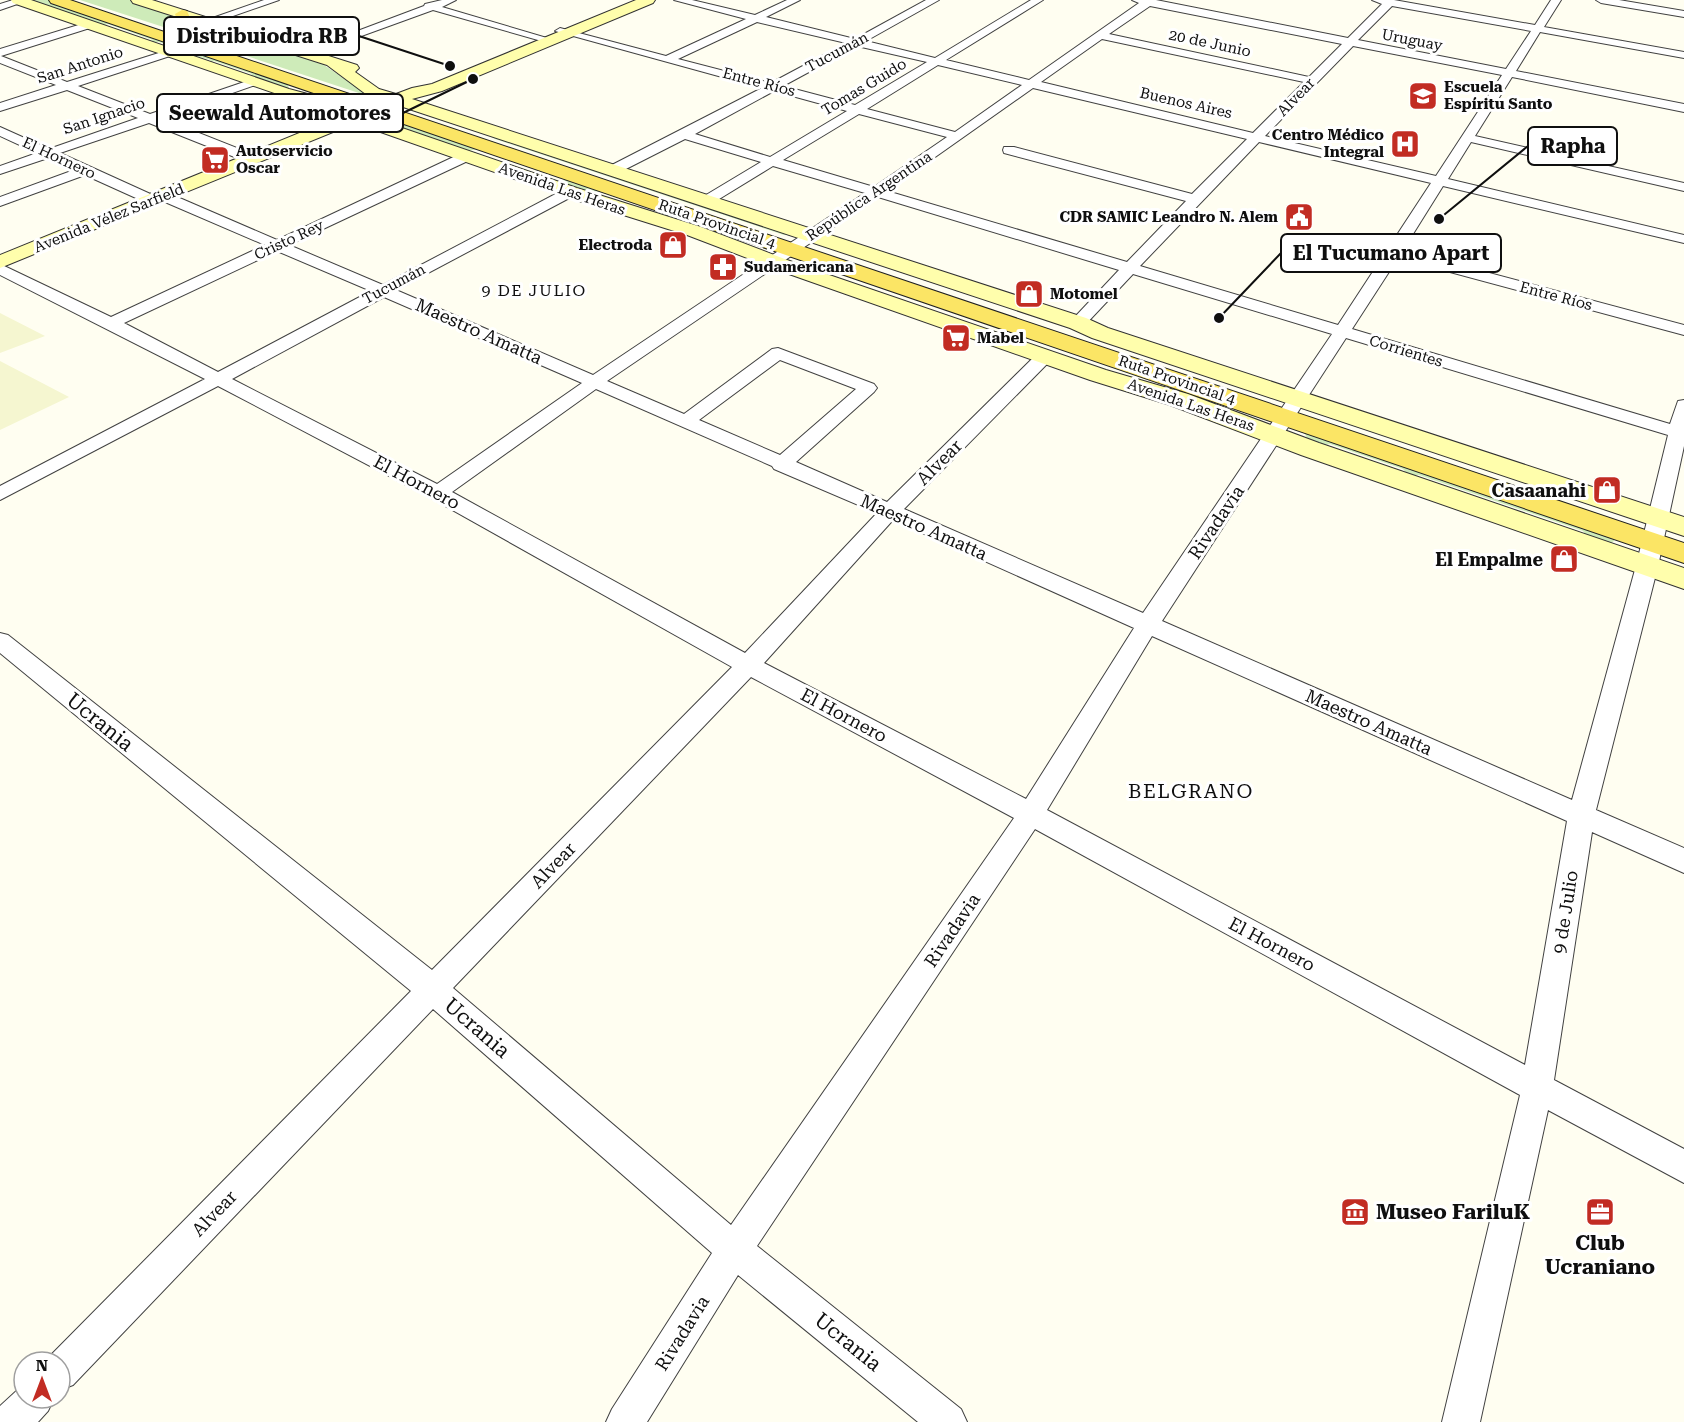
<svg xmlns="http://www.w3.org/2000/svg" width="1684" height="1422" viewBox="0 0 1684 1422" font-family="'Roboto Serif',serif">
<rect width="100%" height="100%" fill="#fffef1"/>
<!-- farmland -->
<path fill="#f5f6d0" d="M0,313L45,336L0,353Z
M0,361L69,397L0,430Z"/>
<!-- green -->
<path fill="#ceebb9" d="M26,0H49L285,80L290,90L249,77L252,74L214,61L208,63L211,60C195,55 180,53 165,48L168,45L159,42H149L153,40L108,24L101,26Z
M80,0H132L176,15L185,34Z
M189,19L315,59L369,95H365L198,40Z
M386,117L664,209L674,219L660,217L659,211L600,191L591,193L563,183L564,179L478,149L468,151L382,122V119Z
M484,133L789,234L784,235L495,139Z
M1309,432L1614,538V541L1609,544L1588,538L1583,531L1419,475L1409,476L1403,469L1330,444L1320,446L1309,442L1305,434Z"/>
<g fill="none" stroke-linecap="round" stroke-linejoin="round">
<!-- minor casing -->
<g stroke="#424242" stroke-width="2">
<path id="minor" d="M13,0L26,1L0,10V4Z
M264,0H279L210,24L201,22Z
M442,0H456L442,7L557,41L552,44L433,10L309,55L305,56L299,53L424,6L425,4Z
M674,0H692L755,15L787,0H800L766,17L855,39L926,0H939L866,41L935,58L1031,0H1043L946,60L1029,80L1139,3L1132,0H1156L1348,38L1382,4L1372,0H1394L1535,25L1551,0H1561L1544,27L1684,52V58L1540,32L1516,71L1684,104V112L1512,77L1475,136L1684,183V191L1471,142L1448,179L1684,235V243L1443,186L1403,250L1684,325V335L1398,258L1352,329L1670,424L1678,401L1684,400V446L1658,566L1596,810L1684,848V873L1592,832L1554,1080L1684,1149V1183L1548,1110L1480,1422H1442L1520,1095L1035,829L757,1246L961,1409L967,1422H918L738,1275L647,1422H606L612,1409L712,1253L433,1009L73,1385L60,1390V1362H46L47,1359L411,991L0,653V633L8,635L432,970L732,667L431,498L218,386L0,500V486L205,379L0,275V264L111,317L265,245L158,199L157,203H147L85,175L0,206V197L74,170L48,158L0,174V166L37,153L0,136V127L49,149L138,118L67,90L0,111V103L56,85L0,63V49L85,23H93V27L1,56L67,82L165,51H173V55L78,86L150,114L250,80H258V84L161,118L257,156L259,159L257,162H247L149,123L60,153L157,197L158,193H168L277,240L462,153H472L474,156L472,159L289,245L383,285L565,189H575L577,192L575,195L396,290L593,375L865,193L773,166L711,204H701L699,201L701,198L761,162L685,139L618,173H608L606,170L608,167L762,88L555,31L560,28L666,56L746,19ZM1150,6L1342,44L1309,77L1109,34ZM1392,6L1531,31L1506,69L1358,40ZM757,22L846,43L771,83L678,59ZM1102,39L1304,82L1253,133L1041,82ZM857,46L927,62L855,105L783,86ZM1353,46L1502,75L1436,176L1265,136ZM938,65L1022,85L955,132L867,109ZM1033,88L1247,139L1192,194L1014,147H1004L1003,150L1004,153L1186,201L1127,262L887,191ZM774,91L847,111L770,157L695,134ZM859,114L947,137L874,187L783,160ZM1259,142L1431,183L1338,325L1140,266ZM878,197L1119,270L1072,320L1070,323L1072,326H1084L1133,274L1332,334L1143,613L904,509L1050,361L1053,357L1050,353H1038L887,502L796,462L874,392L877,388L874,384L778,348L772,349L684,414L607,381ZM277,251L371,291L218,372L124,323ZM384,297L582,383L437,484L232,379ZM1346,338L1668,435L1636,566L1572,800L1162,621ZM780,360L856,389L780,455L699,420ZM596,389L772,466L774,469L877,513L745,653L452,492ZM893,520L1134,628L1026,799L764,663ZM1152,636L1567,821L1525,1065L1047,810ZM751,677L1014,818L731,1225L453,988Z
M1596,0H1619L1684,11V17L1601,3Z
M24,1384V1398H54L48,1411L38,1422H0V1406Z"/>
</g>
<!-- secondary casing -->
<g stroke="#313131" stroke-width="2">
<path id="secondary" d="M11,0H31L289,89L341,103L355,111L381,100L367,95L327,65L133,3L131,0H152L357,65L359,68L355,72L379,89L396,94L412,88L432,84L636,0H655L653,3L442,91L412,99L1086,318L1108,328L1684,517V536L1092,338L1070,328L397,105L370,117L577,188L701,227L803,266L1106,370L1188,394L1319,443L1684,568V589L1301,455L1170,405L1090,380L789,274L687,235L563,196L355,123L0,268V255L341,116L13,3Z"/>
</g>
<!-- primary casing -->
<g stroke="#202020" stroke-width="2">
<path id="primary" d="M49,0H70L185,39L175,14L182,10L187,11L200,40L198,43L1684,543V563L51,3Z"/>
</g>
<!-- minor -->
<use href="#minor" fill="#fff" fill-rule="evenodd"/>
<!-- secondary -->
<use href="#secondary" fill="#fffeac" fill-rule="evenodd"/>
<!-- primary -->
<use href="#primary" fill="#fbe565" fill-rule="evenodd"/>
</g>
<!-- icons -->
<defs>
<g id="school-square" transform="scale(1.5)"><rect x="-9" y="-9" width="18" height="18" rx="4" fill="#c22c23" stroke="#fff"/><path d="M0-5L7-2L0 1L-7-2ZM-4 1L0 2.5L4 1V4Q0 6-4 4Z" fill="#fff"/></g>
<g id="hospital-square" transform="scale(1.5)"><rect x="-9" y="-9" width="18" height="18" rx="4" fill="#c22c23" stroke="#fff"/><path d="M-5-5h3v3.5h4V-5h3V5h-3V1.5h-4V5h-3Z" fill="#fff"/></g>
<g id="supermarket-square" transform="scale(1.5)"><rect x="-9" y="-9" width="18" height="18" rx="4" fill="#c22c23" stroke="#fff"/><path d="M-6-5.5h2.5l.6 2H6L4.5 2H-2.5L-4.4-4H-6ZM-1.5 3.2a1.3 1.3 0 1 0 .1 0ZM3 3.2a1.3 1.3 0 1 0 .1 0Z" fill="#fff"/></g>
<g id="civic-square" transform="scale(1.5)"><rect x="-9" y="-9" width="18" height="18" rx="4" fill="#c22c23" stroke="#fff"/><path d="M-.6-6.5H3V-4.5H.6V-3L4-1V1h2V6H-6V1h2V-1L-.6-3ZM-1.2 2.5V6h2.4V2.5Z" fill="#fff"/></g>
<g id="shop-square" transform="scale(1.5)"><rect x="-9" y="-9" width="18" height="18" rx="4" fill="#c22c23" stroke="#fff"/><path d="M-5-2.5h2.3a2.7 3.5 0 0 1 5.4 0H5L5.5 6h-11ZM-1.5-2.5h3a1.5 2.3 0 0 0-3 0Z" fill="#fff"/></g>
<g id="pharmacy-square" transform="scale(1.5)"><rect x="-9" y="-9" width="18" height="18" rx="4" fill="#c22c23" stroke="#fff"/><path d="M-2-6h4v4h4v4h-4v4h-4v-4h-4v-4h4Z" fill="#fff"/></g>
<g id="museum-square" transform="scale(1.5)"><rect x="-9" y="-9" width="18" height="18" rx="4" fill="#c22c23" stroke="#fff"/><path d="M0-6L6-3V-2H-6V-3ZM-5-1h2V3h-2ZM-1-1h2V3h-2ZM3-1h2V3H3ZM-6 4H6V6H-6Z" fill="#fff"/></g>
<g id="office-square" transform="scale(1.5)"><rect x="-9" y="-9" width="18" height="18" rx="4" fill="#c22c23" stroke="#fff"/><path d="M-6-3h4V-5.5h4V-3h4V5H-6ZM-1-4.5V-3h2v-1.5ZM-6 0V1H6V0Z" fill="#fff"/></g>
</defs>
<g fill-rule="evenodd">
<use href="#school-square" x="1423" y="96"/>
<use href="#hospital-square" x="1405" y="144"/>
<use href="#supermarket-square" x="215" y="160"/>
<use href="#civic-square" x="1299" y="217"/>
<use href="#shop-square" x="673" y="245"/>
<use href="#pharmacy-square" x="723" y="267"/>
<use href="#shop-square" x="1029" y="294"/>
<use href="#supermarket-square" x="956" y="338"/>
<use href="#shop-square" x="1607" y="490"/>
<use href="#shop-square" x="1564" y="559"/>
<use href="#museum-square" x="1355" y="1212"/>
<use href="#office-square" x="1600" y="1212"/>
</g>
<g text-anchor="middle" dominant-baseline="central" stroke-width="6" stroke-linejoin="round" paint-order="stroke">
<!-- far-street labels -->
<g font-size="15" fill="#0f0f0f" stroke="#fff">
<text transform="translate(1412 40) rotate(11)">Uruguay</text>
<text transform="translate(1210 43) rotate(12)">20 de Junio</text>
<text transform="translate(837 52) rotate(-28)">Tucumán</text>
<text transform="translate(80 65) rotate(-18)">San Antonio</text>
<text transform="translate(759 82) rotate(15)">Entre Ríos</text>
<text transform="translate(864 87) rotate(-31)">Tomas Guido</text>
<text transform="translate(1296 97) rotate(-46)">Alvear</text>
<text transform="translate(1186 103) rotate(13)">Buenos Aires</text>
<text transform="translate(104 116) rotate(-19)">San Ignacio</text>
<text transform="translate(59 158) rotate(25)">El Hornero</text>
<text transform="translate(562 189) rotate(19)">Avenida Las Heras</text>
<text transform="translate(869 196) rotate(-34)">República Argentina</text>
<text transform="translate(109 218) rotate(-22)">Avenida Vélez Sarfield</text>
<text transform="translate(717 224) rotate(19)">Ruta Provincial 4</text>
<text transform="translate(289 240) rotate(-25)">Cristo Rey</text>
<text transform="translate(394 284) rotate(-28)">Tucumán</text>
<text transform="translate(1556 296) rotate(15)">Entre Ríos</text>
<text transform="translate(1406 351) rotate(17)">Corrientes</text>
<text transform="translate(1177 380) rotate(19)">Ruta Provincial 4</text>
<text transform="translate(1191 405) rotate(19)">Avenida Las Heras</text>
</g>
<!-- far-poi labels -->
<g font-size="15" font-weight="bold" fill="#0f0f0f" stroke="#fff" text-anchor="start">
<text x="1444" y="87">Escuela<tspan x="1444" dy="17">Espíritu Santo</tspan></text>
<text x="1384" y="135" text-anchor="end">Centro Médico<tspan x="1384" dy="17">Integral</tspan></text>
<text x="236" y="151">Autoservicio<tspan x="236" dy="17">Oscar</tspan></text>
<text x="1278" y="217" text-anchor="end">CDR SAMIC Leandro N. Alem</text>
<text x="652" y="245" text-anchor="end">Electroda</text>
<text x="744" y="267">Sudamericana</text>
<text x="1050" y="294">Motomel</text>
<text x="977" y="338">Mabel</text>
</g>
<!-- far-neighbourhood labels -->
<g font-size="16" letter-spacing="1.5" fill="#0f0f0f" stroke="#fff">
<text x="534" y="290">9 DE JULIO</text>
</g>
<!-- street labels -->
<g font-size="18" fill="#0f0f0f" stroke="#fff">
<text transform="translate(479 331) rotate(24)">Maestro Amatta</text>
<text transform="translate(939 462) rotate(-45)">Alvear</text>
<text transform="translate(417 482) rotate(28)">El Hornero</text>
<text transform="translate(1216 522) rotate(-56)">Rivadavia</text>
<text transform="translate(924 527) rotate(24)">Maestro Amatta</text>
<text transform="translate(844 715) rotate(28)">El Hornero</text>
<text transform="translate(1369 722) rotate(24)">Maestro Amatta</text>
<text transform="translate(553 865) rotate(-46)">Alvear</text>
<text transform="translate(1565 912) rotate(-81)">9 de Julio</text>
<text transform="translate(952 930) rotate(-56)">Rivadavia</text>
<text transform="translate(1272 944) rotate(28)">El Hornero</text>
<text transform="translate(214 1213) rotate(-46)">Alvear</text>
<text transform="translate(682 1333) rotate(-58)">Rivadavia</text>
</g>
<!-- poi labels -->
<g font-size="18" font-weight="bold" fill="#0f0f0f" stroke="#fff" text-anchor="end">
<text x="1586" y="490">Casaanahi</text>
<text x="1543" y="559">El Empalme</text>
</g>
<!-- neighbourhood labels -->
<g font-size="20" letter-spacing="1.5" fill="#0f0f0f" stroke="#fff">
<text x="1191" y="791">BELGRANO</text>
</g>
<!-- near-street labels -->
<g font-size="21" fill="#0f0f0f" stroke="#fff">
<text transform="translate(100 722) rotate(39)">Ucrania</text>
<text transform="translate(477 1028) rotate(41)">Ucrania</text>
<text transform="translate(848 1342) rotate(39)">Ucrania</text>
</g>
<!-- near-poi labels -->
<g font-size="21" font-weight="bold" fill="#0f0f0f" stroke="#fff" text-anchor="start">
<text x="1376" y="1212">Museo FariluK</text>
<text x="1600" y="1243" text-anchor="middle">Club<tspan x="1600" dy="24">Ucraniano</tspan></text>
</g>
</g>
<!-- callouts -->
<path fill="none" stroke="#0f0f0f" stroke-width="2" d="M450 66L359 36M473 79L403 113M1439 219L1528 146M1219 318L1281 253"/>
<g fill="#0f0f0f" stroke="#fff" stroke-width="2">
<circle cx="450" cy="66" r="6"/>
<circle cx="473" cy="79" r="6"/>
<circle cx="1439" cy="219" r="6"/>
<circle cx="1219" cy="318" r="6"/>
</g>
<g fill="#fff" stroke="#0f0f0f" stroke-width="2">
<rect x="164" y="17" width="195" height="38" rx="6"/>
<rect x="157" y="94" width="246" height="38" rx="6"/>
<rect x="1528" y="127" width="89" height="38" rx="6"/>
<rect x="1281" y="234" width="220" height="38" rx="6"/>
</g>
<g font-size="20" text-anchor="middle" font-weight="bold" fill="#0f0f0f">
<text x="262" y="43">Distribuiodra RB</text>
<text x="280" y="120">Seewald Automotores</text>
<text x="1573" y="153">Rapha</text>
<text x="1391" y="260">El Tucumano Apart</text>
</g>
<!-- north arrow -->
<g transform="translate(42 1380)"><circle r="28" fill="#ffffff" stroke="#9f9f9f" stroke-width="1.5"/>
<path d="M0-4.5L10 22L0 15L-10 22Z" fill="#c22c23"/>
<text y="-9" font-size="16" font-weight="bold" text-anchor="middle" fill="#0f0f0f">N</text>
</g>
</svg>
